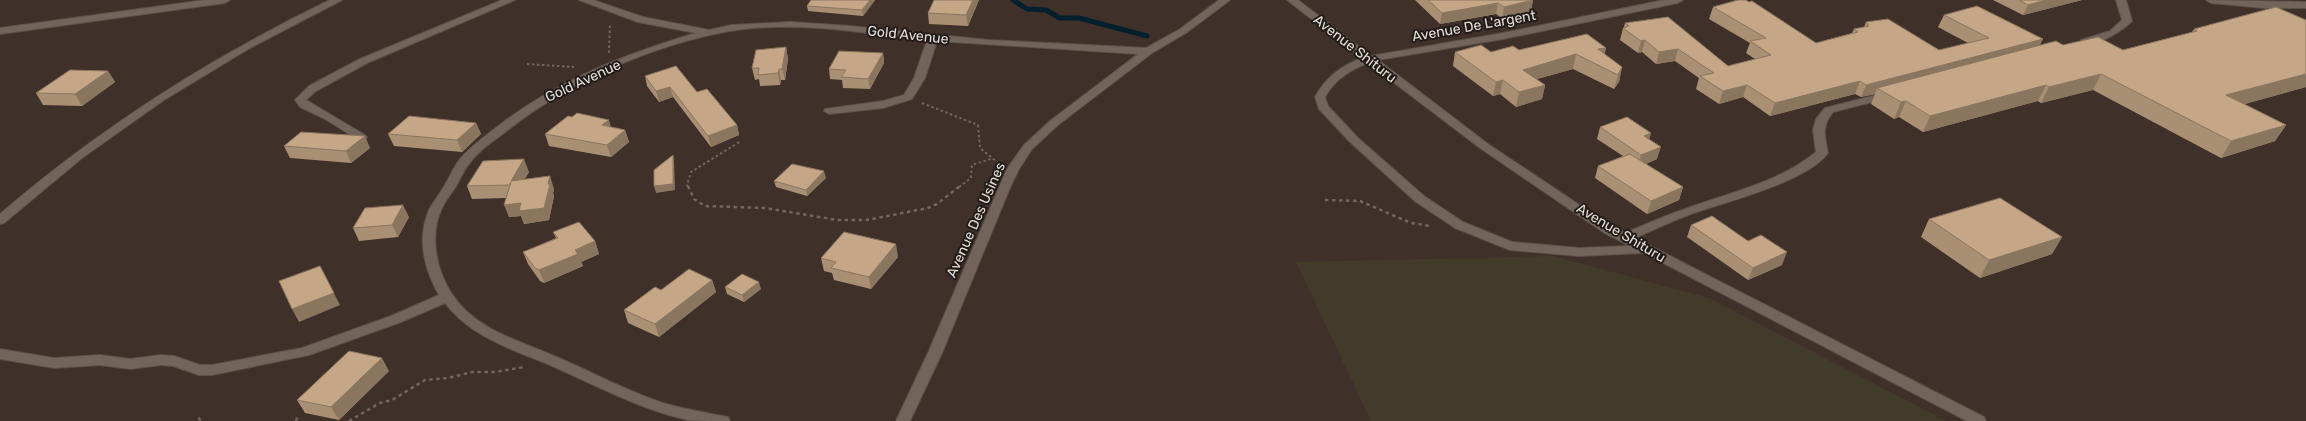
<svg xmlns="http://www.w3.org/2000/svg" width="2306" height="421" viewBox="0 0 2306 421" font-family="Rubik,sans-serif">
<rect width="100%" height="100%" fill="#3f3129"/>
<!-- industrial -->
<path fill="#433b2a" d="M1553,256L1709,298L1946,421H1371L1296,262Z"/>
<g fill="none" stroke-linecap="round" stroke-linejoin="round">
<!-- stream -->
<path stroke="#02202e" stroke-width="5" d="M1013,0L1027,9L1046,10L1060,18H1079L1147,36"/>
<!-- minor casing -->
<g stroke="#5b5049" stroke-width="2">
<path id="minor" d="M205,0H230L225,3L0,34V28Z
M330,0H342L250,48L164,100L82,158L4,223L0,224V214C101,127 210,58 330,0Z
M502,0H515L367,63L316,91L306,100L365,135L367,137L365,139H357L325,119L300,107L295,100L309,86L360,59Z
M579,0H593L643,17L709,30L732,25L790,22L850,26L989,40L1146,48L1180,29L1219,0H1230L1186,33L1152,53L1058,125L1032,149L1019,169L1009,190L942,353L910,421H896L928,353L1007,169L1024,145L1050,121L1138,54L937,41L925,78L912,99L883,108L829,114L824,111L825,109L883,101L904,95L914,78L927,40C863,33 794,20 730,31C651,45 566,83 504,133C492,142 478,151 469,164C463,171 460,180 455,188C450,195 445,201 442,208C429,235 436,270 452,294C476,331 521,341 559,358C594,373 627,391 663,403C683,409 703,412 723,416L728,417L730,421C717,421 701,421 688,420C643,410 603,389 561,370C520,351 474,341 445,303L401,322L309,355L212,375H199L173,366L161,365L130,369L100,365L54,368L0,359V349L54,358L100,355L130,359L161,355L174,356L200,365H212L302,348L391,316L439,295C424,269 416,237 430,208C434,201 439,195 443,188C449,179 453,168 460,159C470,147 484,137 497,127C556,81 625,54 696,33L638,22Z
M1287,0H1298L1371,56L1503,33L1664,0H1683L1678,3L1503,39L1378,60L1488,144L1611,226L1625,233C1645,225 1664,216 1685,209C1729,193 1780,182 1816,152L1813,130L1816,119L1825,108L1888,92L1892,93L1893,95L1892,97L1833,112C1821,126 1825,137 1828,153C1807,182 1725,202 1691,214C1672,221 1653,230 1635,238L1984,417L1986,421H1967L1644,253L1579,256L1510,250L1455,228L1416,202L1350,142L1319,109L1315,97C1326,77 1341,66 1362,58ZM1368,63L1480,148L1603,232L1630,246L1579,248L1512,242L1463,222L1424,196L1358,138L1328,106L1325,97C1335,79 1350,70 1368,63Z
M2116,0H2126L2132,21L2130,23C2120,32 2095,48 2081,44V40L2110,31L2122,20Z
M2206,0L2306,2V8H2264L2211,3Z"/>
</g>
<!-- path-far1 -->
<path stroke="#73665f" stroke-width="2" stroke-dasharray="2.5 2.5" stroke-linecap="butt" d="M609,53L610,23
M527,64L574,67
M922,103L978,125L980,148L998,163
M688,187L687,185L691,172L741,141
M959,187L971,178L972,165L991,159"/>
<!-- path -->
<path stroke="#73665f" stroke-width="2.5" stroke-dasharray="3.5 3.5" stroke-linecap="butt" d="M688,186L694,199L705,206L765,208L837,220H867L928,208L937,204L960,186
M1325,200L1360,201L1411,223L1431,226
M198,418L202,421
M296,421L298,415
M349,421L380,403L392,400L425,380L448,378L472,372H495L524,367"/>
<!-- minor -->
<use href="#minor" fill="#73645b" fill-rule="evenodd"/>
</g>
<!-- wall -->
<path fill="#a99075" d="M811,0H875L863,16L808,11L807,6Z
M979,0L968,26L929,24L928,13Z
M1415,0H1533L1531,11L1502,18L1496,14L1440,24Z
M1993,0H2082L2023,15Z
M1713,7L1816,43L1852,33L1854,29L1864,27L1866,22L1939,50L1968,43L1938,27L1944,15L2043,39L2039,45H2063L2123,50L2192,32L2194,29L2306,20V87L2244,104L2286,125L2275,141L2221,158L2093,90L2041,103L2038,101L1923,132L1899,117L1894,119L1871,104L1875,94L1861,97L1855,94L1770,116L1743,97L1719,104L1696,89L1699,78L1675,61L1656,64L1642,52L1638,53L1620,40L1623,28L1624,27L1625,23L1728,66L1755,59L1746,53L1750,43L1709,19Z
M786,47L788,59L785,80H781L780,85L760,86L759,79L755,80L752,68Z
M1606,48L1604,54L1622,67L1619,82L1614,89L1573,69L1537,79L1545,85L1542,99L1516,107L1500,94L1493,96L1453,66L1455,52H1491L1519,50Z
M883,53L884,63L870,89L843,88L842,80L830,79L829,69Z
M108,71L115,82L82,106L43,105L36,93Z
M645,76L697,92L737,125L739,135L711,147L673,97L659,102L647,86Z
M476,123L481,134L462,152L394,146L388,134Z
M611,127L625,130L629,142L611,157L549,146L545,134Z
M1600,127L1649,140L1657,159L1646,164L1683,187L1679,200L1647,214L1595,178L1598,166L1623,156L1597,139Z
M284,146L370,148L351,163L290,158Z
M529,172L524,180L554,189L553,193L554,196L549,220L524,224L521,216L509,217L506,198L472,199L467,186Z
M826,178L807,196L776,187L774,181Z
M409,217L398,237L359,241L353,228Z
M1929,219L2062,237L2052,254L1980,278L1921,237Z
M1691,225L1782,265L1748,280L1687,237Z
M553,232L595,241L599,254L581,262L583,266L544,283L540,281L528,264L523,252L556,238Z
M898,257L871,289L834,280L832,273L824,271L821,258Z
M712,280L716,292L659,337L628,323L624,310L661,290Z
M725,287L761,289L744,302L727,294Z
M389,371L339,420L305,413L297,400Z"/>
<!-- shaded-wall -->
<path fill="#8a755f" d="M870,0H875L863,16L862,10Z
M973,0H979L968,26L966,15Z
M1533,0L1531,11L1502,18L1504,7Z
M2046,0H2082L2023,15L2028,5Z
M1498,3L1496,14L1440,24L1442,13Z
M2043,39L2037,51L1877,88L1875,94L1861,97L1866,85Z
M1645,40L1642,52L1638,53L1641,41Z
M786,47L788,59L785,80L782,69Z
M1606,48L1603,62L1598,49Z
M1678,49L1675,61L1656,64L1659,52Z
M883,53L884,63L870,89L868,79Z
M1576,54L1573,69L1520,84L1523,70Z
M1622,67L1619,82L1614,89L1618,75Z
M779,69L781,80L780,85L778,73Z
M108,71L115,82L82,106L75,94Z
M2101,74L2093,90L2041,103L2049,87Z
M2306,74V87L2217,112L2226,95Z
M1503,80L1500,94L1493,96L1496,82Z
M1860,81L1855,94L1770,116L1775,103Z
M1545,85L1542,99L1516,107L1519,92Z
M1747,85L1743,97L1719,104L1723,91Z
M2046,85L2038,101L1923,132L1930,116Z
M670,87L673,97L659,102L656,91Z
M1906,101L1899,117L1894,119L1901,102Z
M609,120L612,131L602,125Z
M476,123L481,134L462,152L457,140Z
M737,125L739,135L711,147L708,136Z
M2286,125L2275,141L2221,158L2231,141Z
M625,130L629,142L611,157L607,145Z
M1651,133L1648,145L1644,136Z
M365,136L370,148L351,163L346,151Z
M1661,147L1657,159L1638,167L1641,155Z
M673,155L674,161L675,190L656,193L654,186Z
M524,159L529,172L516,194L511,181Z
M824,171L826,178L807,196L806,190Z
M550,176L554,189L553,193L554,196L549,220L524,224L521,216L509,217L504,205L548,184Z
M1683,187L1679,200L1647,214L1651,201Z
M403,205L409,217L398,237L392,225Z
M2062,237L2052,254L1980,278L1989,260Z
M595,241L599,254L581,262L583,266L544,283L539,270L575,250Z
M896,244L898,257L871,289L869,277Z
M1787,252L1782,265L1748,280L1753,268Z
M320,266L340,305L299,322L292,309Z
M712,280L716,292L659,337L655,324Z
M759,282L761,289L744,302L742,295Z
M382,358L389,371L339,420L331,407Z"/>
<!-- building -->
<path fill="#c5a788" stroke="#8a755f" d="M811,0H870L862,10L807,6Z
M934,0H973L966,15L928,13Z
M1428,0H1533L1504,7L1498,3L1442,13Z
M1738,0H1746L1749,2L1752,1L1816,43L1858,32L1854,29L1869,26L1866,22L1888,19L1939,50L1989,38L1944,15L1977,6L2043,39L1866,85L1860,81L1775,103L1747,85L1723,91L1700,76L1714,73L1678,49L1659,52L1645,40L1641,41L1623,28L1629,26L1625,23L1668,17L1728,66L1771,55L1750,41L1766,38L1713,7Z
M2019,0H2046L2028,5Z
M2276,7L2306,20V74L2226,95L2286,125L2231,141L2101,74L2049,87L2046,85L1930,116L1906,101L1901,102L1877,88L2056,41L2063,45L2098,37L2123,50L2197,31L2194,29Z
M1587,34L1606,48L1598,49L1622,67L1618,75L1576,54L1523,70L1545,85L1519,92L1503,80L1496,82L1455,52L1481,45L1491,52L1513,46L1519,50Z
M786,47L782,69H779L778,73L758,75L759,68H752L756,50Z
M839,51L883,53L868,79L841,77L846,70L829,69Z
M676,66L697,92L707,89L737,125L708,136L670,87L656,91L645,76Z
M70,70L108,71L75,94L36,93Z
M577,113L609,120L602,125L625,130L607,145L545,134L568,116L572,117Z
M409,116L476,123L457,140L388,134Z
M1627,117L1651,133L1644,136L1661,147L1641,155L1600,127Z
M301,132L365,136L346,151L284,146Z
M1630,154L1683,187L1651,201L1598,166Z
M673,155V184L654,186V170Z
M524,159L511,181L550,176L548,184H550L544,208L519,211L521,203L504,205L511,182L509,185L467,186L483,161Z
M792,164L824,171L806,190L774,181Z
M2000,198L2062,237L1989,260L1929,219Z
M403,205L392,225L353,228L365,208Z
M1712,216L1748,241L1761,235L1787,252L1753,268L1691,225Z
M579,222L595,241L575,250L578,254L539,270L535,268L523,252L558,238L553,232Z
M844,232L896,244L869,277L831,268L836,262L821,258Z
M320,266L334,293L292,309L279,281Z
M689,269L712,280L655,324L624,310L655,287L661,290Z
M742,274L759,282L742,295L725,287Z
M349,351L382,358L331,407L297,400Z"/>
<g text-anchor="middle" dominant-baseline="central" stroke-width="4" stroke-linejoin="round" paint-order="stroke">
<!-- street labels -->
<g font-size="14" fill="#e5dcd7" stroke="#211b17">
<text transform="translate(1474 26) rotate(-10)">Avenue De L'argent</text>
<text transform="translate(908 35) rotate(6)">Gold Avenue</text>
<text transform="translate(1355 49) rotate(38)">Avenue Shituru</text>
<text transform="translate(583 81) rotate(-25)">Gold Avenue</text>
<text transform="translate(976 220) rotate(-66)">Avenue Des Usines</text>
<text transform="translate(1621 233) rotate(31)">Avenue Shituru</text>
</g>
</g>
</svg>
